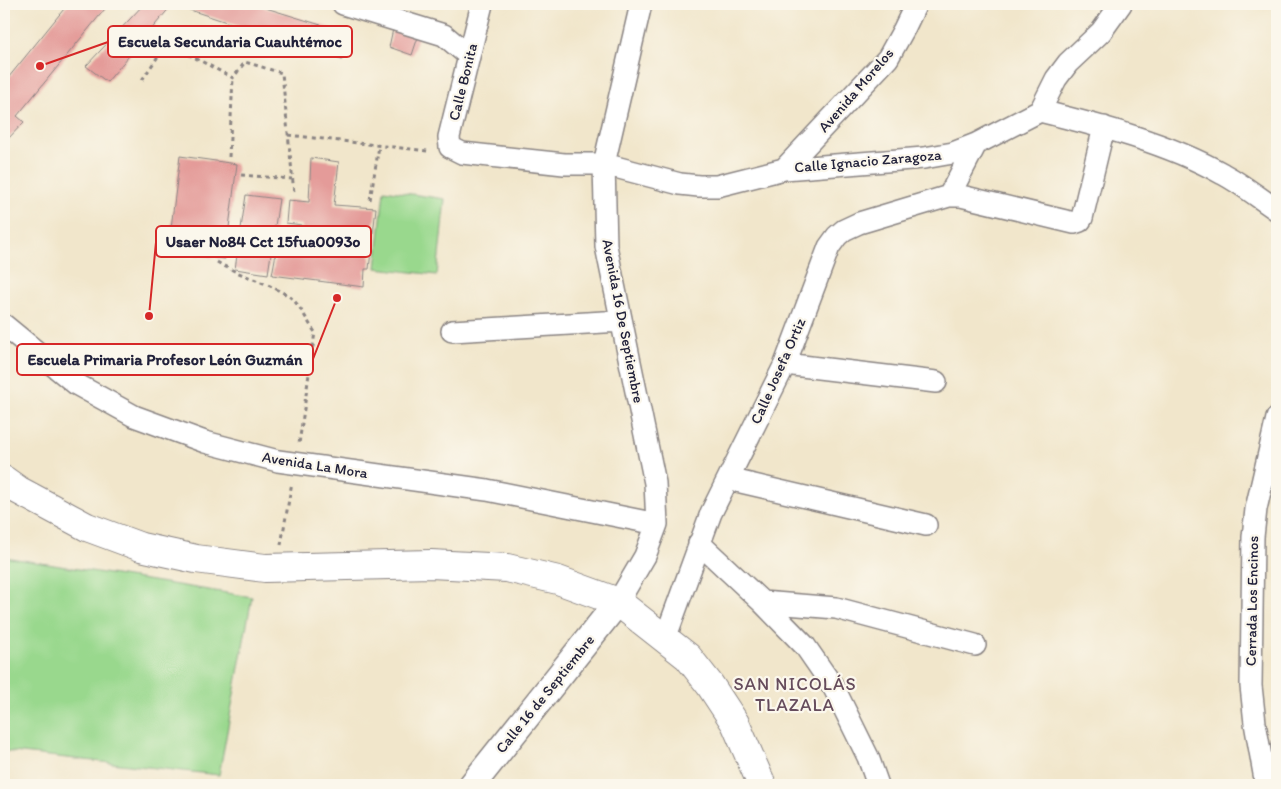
<svg xmlns="http://www.w3.org/2000/svg" width="1281" height="789" viewBox="0 0 1281 789" font-family="Itim,sans-serif">
<rect width="100%" height="100%" fill="#fbf7ec"/>
<filter id="ink" filterUnits="userSpaceOnUse"><feTurbulence type="fractalNoise" baseFrequency=".02" numOctaves="2"/><feDisplacementMap in="SourceGraphic" scale="10" xChannelSelector="R" yChannelSelector="G"/><feConvolveMatrix kernelMatrix="1 2 1 2 8 2 1 2 1" color-interpolation-filters="sRGB"/></filter>
<filter id="wash" filterUnits="userSpaceOnUse"><feTurbulence type="fractalNoise" baseFrequency=".0096" numOctaves="4" result="noise"/><feDisplacementMap in="SourceGraphic" scale="20" xChannelSelector="R" yChannelSelector="G"/><feGaussianBlur stdDeviation="1.12" result="paint"/><feColorMatrix in="noise" values="0 0 0 0 0 0 0 0 0 0 0 0 0 0 0 0 0 1.4 0 .05"/><feComposite in="paint" operator="in"/></filter>
<g filter="url(#wash)">
<rect width="100%" height="100%" fill="#f1e6cb"/>
<!-- green -->
<path fill="#99d88d" stroke="#5e7d64" d="M384,190L445,199L437,275L376,268Z
M4,557L252,597L219,775L4,751Z"/>
<g id="blocks">
<!-- building -->
<path fill="#e49b99" fill-rule="evenodd" d="M68,4H109L17,116L24,122L6,141L4,139V83Z
M144,4H168L171,6L107,82L86,66Z
M178,4H253L350,34L342,60L178,6Z
M393,29L418,37L412,55L389,47Z
M180,156L237,164L225,259L168,252Z
M311,158L339,162L334,205L376,208L369,269H365L364,287L272,275L279,237L301,240L302,225L286,223L288,200L309,202ZM332,228L362,231L360,248L330,245Z
M246,195L279,199L268,274L235,269Z"/>
</g>
</g>
<g filter="url(#ink)">
<use href="#blocks" fill-opacity="0" stroke="#8a8483" stroke-width="1"/>
<g fill="none" stroke-linecap="round" stroke-linejoin="round">
<!-- minor casing -->
<g stroke="#8a8483" stroke-width="24">
<path id="minor" d="M343,4L444,35L469,56
M482,4L449,137L450,147L462,153L564,164H604L680,184L699,186H717L784,169L924,158L953,153L976,144L1040,111C1101,126 1168,143 1223,174C1242,184 1259,198 1277,210
M1040,111L1056,79L1068,63L1101,32L1121,4
M784,169L888,58L904,29L916,4
M949,196L976,144
M4,325L76,384L134,416L205,442L278,461L487,490L657,524
M452,331L621,321
M785,364L936,382
M728,479L926,525
M699,543L762,602L805,646L834,688L868,757L878,785
M618,602L645,556L657,524L655,483L606,246L604,164L641,4
M762,602L836,608L975,645
M665,639L711,513L785,364L829,247L837,236L844,230L859,223L949,196H961L1074,223L1080,221L1082,218L1104,127
M1266,785L1255,723L1251,686L1253,537L1256,509L1277,418"/>
</g>
<!-- tertiary casing -->
<g stroke="#8a8483" stroke-width="29">
<path id="tertiary" d="M472,785L618,602"/>
</g>
<!-- secondary casing -->
<g stroke="#8a8483" stroke-width="30">
<path id="secondary" d="M4,480L18,490L87,527L141,547L196,559L265,568L431,564L507,568L558,580L618,602L688,657L710,685L735,723L762,785"/>
</g>
<!-- path -->
<path stroke="#8a8483" stroke-width="3" stroke-dasharray="4 4" stroke-linecap="butt" d="M167,43L233,78L245,62L282,73L294,193
M142,80L167,43L156,37
M288,135L428,151
M229,157L233,78
M241,175L292,179
M370,200L379,146
M217,262C240,276 268,282 290,297C299,303 308,323 315,332L299,444
M281,545L292,482"/>
<!-- minor -->
<use href="#minor" stroke="#fff" stroke-width="21"/>
<!-- tertiary -->
<use href="#tertiary" stroke="#fff" stroke-width="26"/>
<!-- secondary -->
<use href="#secondary" stroke="#fff" stroke-width="28"/>
</g>
</g>
<g text-anchor="middle" dominant-baseline="central" stroke-width="4.5" stroke-linejoin="round" paint-order="stroke">
<!-- street labels -->
<g font-size="15" fill="#22223b" stroke="#fbf7ec">
<text transform="translate(463 82) rotate(-76)">Calle Bonita</text>
<text transform="translate(856 90) rotate(-49)">Avenida Morelos</text>
<text transform="translate(868 161) rotate(-5)">Calle Ignacio Zaragoza</text>
<text transform="translate(623 321) rotate(79)">Avenida 16 De Septiembre</text>
<text transform="translate(778 371) rotate(-66)">Calle Josefa Ortiz</text>
<text transform="translate(315 465) rotate(9)">Avenida La Mora</text>
<text transform="translate(1252 601) rotate(-89)">Cerrada Los Encinos</text>
<text transform="translate(545 694) rotate(-51)">Calle 16 de Septiembre</text>
</g>
<!-- quarter labels -->
<g font-size="18" letter-spacing="1" fill="#664c5c" stroke="#fbf7ec">
<text x="795" y="684">SAN NICOLÁS<tspan x="795" dy="21">TLAZALA</tspan></text>
</g>
</g>
<!-- callouts -->
<path fill="none" stroke="#d62828" stroke-width="2" d="M40 66L108 42M149 316L156 242M337 298L313 359"/>
<g fill="#d62828" stroke="#fbf7ec" stroke-width="2">
<circle cx="40" cy="66" r="5"/>
<circle cx="149" cy="316" r="5"/>
<circle cx="337" cy="298" r="5"/>
</g>
<g fill="#fbf7ec" stroke="#d62828" stroke-width="2">
<rect x="108" y="26" width="244" height="31" rx="5"/>
<rect x="156" y="226" width="215" height="31" rx="5"/>
<rect x="17" y="344" width="296" height="31" rx="5"/>
</g>
<g font-size="16" text-anchor="middle" font-weight="bold" fill="#22223b">
<text x="230" y="47">Escuela Secundaria Cuauhtémoc</text>
<text x="263" y="247">Usaer No84 Cct 15fua0093o</text>
<text x="165" y="365">Escuela Primaria Profesor León Guzmán</text>
</g>
<!-- margin -->
<rect width="1281" height="789" fill="none" stroke="#fbf7ec" stroke-width="20"/>
</svg>
